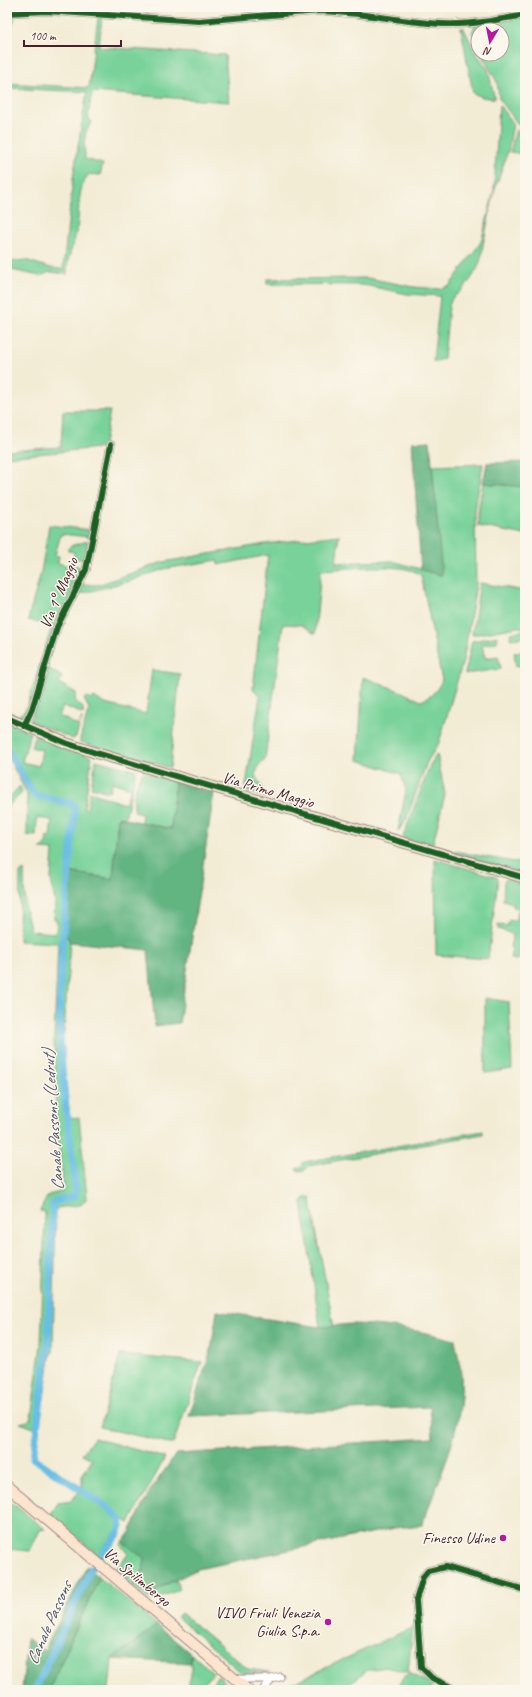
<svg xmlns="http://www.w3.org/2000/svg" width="532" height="1697" viewBox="0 0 532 1697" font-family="Caveat,sans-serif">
<rect width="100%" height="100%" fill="#fbf7ec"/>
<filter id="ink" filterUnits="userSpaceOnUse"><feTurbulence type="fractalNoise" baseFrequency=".025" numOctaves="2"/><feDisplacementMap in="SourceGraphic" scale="8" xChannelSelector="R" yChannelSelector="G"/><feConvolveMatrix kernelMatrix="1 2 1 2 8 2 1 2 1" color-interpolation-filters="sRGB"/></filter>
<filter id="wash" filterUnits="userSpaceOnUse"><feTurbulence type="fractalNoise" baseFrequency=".012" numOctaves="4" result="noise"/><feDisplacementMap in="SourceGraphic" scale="16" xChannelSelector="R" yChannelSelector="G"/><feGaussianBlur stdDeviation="0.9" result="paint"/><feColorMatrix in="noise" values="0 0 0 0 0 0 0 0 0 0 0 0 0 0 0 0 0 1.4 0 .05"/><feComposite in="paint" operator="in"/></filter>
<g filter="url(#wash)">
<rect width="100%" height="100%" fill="#f3ecd5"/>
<!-- green -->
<path fill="#78d299" stroke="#617862" d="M15,15L7,51V25L9,17Z
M525,17V134L499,98L497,82L481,54H502V30H478V48L472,32L475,25Z
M98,18H102L99,47L225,55L229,102L92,92L88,117L91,121C90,125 89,126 87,130C83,138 85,150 85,159L103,164L100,175L89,174C75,192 81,213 76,234C73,247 66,260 67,274L50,272L40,276L7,269V262L25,260L51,268L63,269L73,178L87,92L7,88V83L89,88Z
M461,28H464L473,48L488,70L495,99L482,97L473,93Z
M499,105L513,124L508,151L494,192L482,250C483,266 465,290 452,298L449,306L444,358L435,362L433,361L440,296L407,294L364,285L267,284V279L367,278L414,287L441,289L450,285L481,242L494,192Z
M516,129L525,143V154L510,152Z
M63,411H110L104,444L108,447L7,457V451L61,447Z
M483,464L475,511L476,585L463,661L439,743L427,762L406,820L398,831L406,791L401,774L358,760L363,677L402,692L421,701C431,697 438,690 442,680L421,575C404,561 344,569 321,570L315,634L301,625L283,624L265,759L259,765L255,775L268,798L245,791L260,696L253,689L268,555L218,565V560L164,569L130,581L83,593H78L83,584L98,585L163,562L265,544L339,535L336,563L392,561L441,575L431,466Z
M483,483L525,487V535L478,526V512Z
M49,525L90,530L89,537L61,534L55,555L59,556L58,563L72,567L73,564L82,568L29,710L26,715L20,718L7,711L18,716L26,709L52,626L28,620L41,572Z
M88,541L85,559H74V552L68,551L70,546Z
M480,583L525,591V628L518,627L472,635Z
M525,630V637L510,639L511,633Z
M498,636L497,642L482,645L485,658L498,656L501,669L465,674L472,641Z
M525,651V665L516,666L514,653Z
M48,668L62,677L59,683L76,693L75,700L83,708V714L63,706L59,716L79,726L82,718L76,737L73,739L30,721Z
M152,670L180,674L170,768L80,742V739L89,709L84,699L87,697L92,700L94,697L105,704L146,714Z
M7,722L30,733L22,762L39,766L42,750L31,747L35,735L92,757L84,809H87L90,792L125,804L131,788L112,782L109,792L91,787L96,760L136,770L125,818L118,817L113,879L67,872L61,936L68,937L70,942L64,1033L59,1043L64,1047V1066L70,1118L79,1117L87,1198L81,1205L56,1208L53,1352L51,1353L39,1430L20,1423L28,1421L31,1418L41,1345L45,1212L40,1211L48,1195L64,1191L56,1121L54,1039L58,943L19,941L20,873L24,870L25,908L31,931L56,933L57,920L54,919L55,902L51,879L53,850L40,849L46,844L47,837H50L52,820L37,818L36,836L27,835V794L7,755Z
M437,754L445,794L432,847L525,864V874L405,839L403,837L430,765Z
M143,772L175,781L171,829L141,822L142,814L135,812C132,800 135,782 143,772Z
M20,786L22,793L7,807V799Z
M435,859L497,877L498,880L488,959L436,955Z
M506,879L525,885V924L518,960L510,959L512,948L510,947L513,934L498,929V925L507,926L509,920L515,921L519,908L513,907V903L503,900L504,881Z
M485,998L509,1002L512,1069L485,1073Z
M483,1131V1134L308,1166L305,1170L299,1171L296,1169L301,1167L304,1162Z
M310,1197L334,1327H320L302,1202L305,1198Z
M120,1355L202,1362L173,1444L100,1427Z
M94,1438L165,1458L129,1523L122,1519L118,1523V1529L98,1555L50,1515L58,1503L71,1501L82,1488V1476L92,1459L82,1454Z
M7,1502L13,1504L45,1529L40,1530L30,1551L7,1549Z
M123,1542L145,1559L143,1571L133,1586L115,1571L128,1553L120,1545Z
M100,1578L157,1625L112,1659L109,1690H49L96,1584Z
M176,1580L179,1590L150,1601L159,1588Z
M181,1613L248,1669L271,1672L243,1674L177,1617Z
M413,1627L408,1672L385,1667L368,1670L340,1690H278Z
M191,1654L214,1673L199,1687L187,1690L191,1675Z
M408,1673L434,1685L430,1690H397L396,1687Z
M218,1676L234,1690H207Z"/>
<!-- forest -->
<path fill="#62b481" stroke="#566a56" d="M430,441L442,575L421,570L412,442Z
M525,462V487L483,483L487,463Z
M175,781L214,793L179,1023L155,1026L148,950L70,942L68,937L61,936L67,872L113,879L118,817L171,829Z
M217,1311L320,1327C331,1327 342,1324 354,1324C389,1325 422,1331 455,1340C457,1351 460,1363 461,1374C465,1426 439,1478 422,1525L395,1528L198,1569L159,1588L150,1601L133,1586L143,1571L145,1559L123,1542L130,1532L150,1491L176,1454L433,1438L430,1407L189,1416L211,1350Z
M87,1566L100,1578L96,1584L49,1690H22L27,1638L44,1651Z
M157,1625L191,1654V1663L112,1659Z"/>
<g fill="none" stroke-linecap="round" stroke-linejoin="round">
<!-- canal -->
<path stroke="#68bee4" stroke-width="7" d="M7,749L34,795L72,804L75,806C69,880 58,953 60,1027C61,1081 70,1136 76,1189L74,1197L56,1201L53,1204L48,1346L33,1458L108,1508L120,1519L121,1525L118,1534L100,1557
M35,1690L91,1569"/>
</g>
</g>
<g filter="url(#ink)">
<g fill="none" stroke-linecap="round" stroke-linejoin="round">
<!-- street casing -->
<g stroke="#9e8680" stroke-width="9">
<path id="street" d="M7,13L46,11L199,21L319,11C361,12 402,22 443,24C471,25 498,20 525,15
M24,726L32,709L57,627L86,570L111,445
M235,1679H272L280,1677
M263,1690L272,1679
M457,1690L432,1678L421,1667L416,1600L423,1577L428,1571L445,1567L525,1590"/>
</g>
<!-- secondary casing -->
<g stroke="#9e8680" stroke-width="12">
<path id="secondary" d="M7,718L66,743L96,753L525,878
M7,1486L248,1690"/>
</g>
<!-- street -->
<use href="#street" stroke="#fff" stroke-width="7"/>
<!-- secondary -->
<use href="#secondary" stroke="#fbe5cf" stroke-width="10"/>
<!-- cycleway casing -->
<g stroke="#fbf7ec" stroke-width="8">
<path id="cycleway" d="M7,13L46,11L199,21L319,11C361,12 402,22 443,24C471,25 498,20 525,15
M7,718L66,743L96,753L525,878
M24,726L32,709L57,627L86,570L111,445
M457,1690L432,1678L421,1667L416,1600L423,1577L428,1571L445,1567L525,1590"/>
</g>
<!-- cycleway -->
<use href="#cycleway" stroke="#1b5e20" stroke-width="6"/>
</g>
</g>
<!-- markers -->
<g fill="#b5179e" stroke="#fbf7ec" stroke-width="1.5">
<circle cx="503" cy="1538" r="4"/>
<circle cx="328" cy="1622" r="4"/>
</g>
<g text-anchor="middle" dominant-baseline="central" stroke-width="3" stroke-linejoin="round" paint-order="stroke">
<!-- street labels -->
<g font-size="16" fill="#4a1f2b" stroke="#fbf7ec">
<text transform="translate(59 593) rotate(-67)">Via 1° Maggio</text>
<text transform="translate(268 790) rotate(16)">Via Primo Maggio</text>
<text transform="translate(137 1577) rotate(40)">Via Spilimbergo</text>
</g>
<!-- poi labels -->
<g font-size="16" fill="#4a1f2b" stroke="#fbf7ec" text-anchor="end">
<text x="495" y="1538">Finesso Udine</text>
<text x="320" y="1613">VIVO Friuli Venezia<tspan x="320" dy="18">Giulia S.p.a.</tspan></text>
</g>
<!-- water labels -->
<g font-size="17" font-style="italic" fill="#54576c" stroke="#fbf7ec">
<text transform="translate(53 1120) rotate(-94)">Canale Passons (Ledrut)</text>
<text transform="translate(49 1623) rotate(-66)">Canale Passons</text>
</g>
</g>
<!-- margin -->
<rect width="532" height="1697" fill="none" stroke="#fbf7ec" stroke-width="24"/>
<!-- north arrow -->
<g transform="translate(490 42) rotate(190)"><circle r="19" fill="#fbf7ec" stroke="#b4a19f"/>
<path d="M0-3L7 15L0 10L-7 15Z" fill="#b5179e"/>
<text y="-6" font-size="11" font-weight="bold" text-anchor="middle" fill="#4a1f2b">N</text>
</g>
<!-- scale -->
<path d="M24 40v6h97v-6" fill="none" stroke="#4a1f2b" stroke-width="2"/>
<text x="30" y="40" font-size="12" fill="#4a1f2b" stroke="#fbf7ec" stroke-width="3" paint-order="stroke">100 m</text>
</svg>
